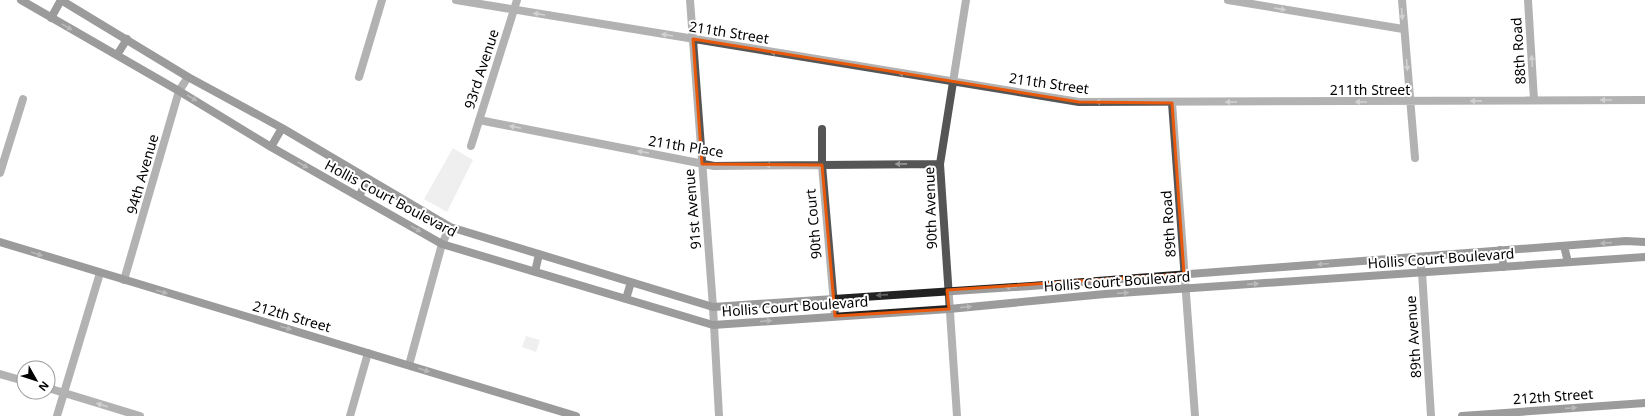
<svg xmlns="http://www.w3.org/2000/svg" width="1645" height="416" viewBox="0 0 1645 416" font-family="'Noto Sans',sans-serif">
<rect width="100%" height="100%" fill="#fff"/>
<!-- green -->
<path fill="#dcdcdc" d="M453,148L473,160L447,212L424,199Z
M526,336L540,340L536,352L522,347Z"/>
<g fill="none" stroke-linecap="round" stroke-linejoin="round">
<!-- street -->
<path stroke="#555" stroke-width="8" d="M456,0L1079,102L1645,100
M690,0L713,307L719,416
M1228,0L1403,29
M1402,0L1415,158
M1528,0L1534,100
M359,77L382,0
M1172,103L1195,416
M479,120L714,166L940,164
M822,129V165L835,316
M471,146L517,0
M0,173L23,99
M1419,257L1422,272L1431,416
M124,280L179,91L188,77
M409,365L442,244L450,227
M0,374L24,381
M48,388L140,416
M57,416L100,273
M350,416L368,353
M957,416L940,164L966,0"/>
<!-- secondary -->
<path stroke="#222" stroke-width="8" d="M21,0L179,91L271,147L442,244L713,325L949,309L1105,294L1645,257
M61,0L188,77L282,128L450,227L713,307L1031,286L1626,241L1645,242
M51,18L61,0
M117,55L127,39
M271,147L282,128
M359,197L367,179
M0,242L576,416
M1564,246L1568,262
M1500,250L1504,267
M535,272L539,254
M626,299L631,282
M1462,416L1645,403"/>
</g>
<!-- one-way arrows -->
<defs><path id="oneway-solid" d="M-6-.8H1V-3.2L6.5 0L1 3.2V.8H-6Z"/></defs>
<g fill="#999">
<use href="#oneway-solid" transform="translate(1280 9) rotate(9)"/>
<use href="#oneway-solid" transform="translate(539 14) rotate(-171)"/>
<use href="#oneway-solid" transform="translate(1402 14) rotate(86)"/>
<use href="#oneway-solid" transform="translate(667 35) rotate(-171)"/>
<use href="#oneway-solid" transform="translate(776 53) rotate(-171)"/>
<use href="#oneway-solid" transform="translate(1532 61) rotate(-94)"/>
<use href="#oneway-solid" transform="translate(1407 65) rotate(85)"/>
<use href="#oneway-solid" transform="translate(904 74) rotate(-171)"/>
<use href="#oneway-solid" transform="translate(1606 100) rotate(-180)"/>
<use href="#oneway-solid" transform="translate(1476 101) rotate(179)"/>
<use href="#oneway-solid" transform="translate(1101 102) rotate(-180)"/>
<use href="#oneway-solid" transform="translate(1231 102) rotate(180)"/>
<use href="#oneway-solid" transform="translate(1361 102) rotate(180)"/>
<use href="#oneway-solid" transform="translate(515 127) rotate(-169)"/>
<use href="#oneway-solid" transform="translate(643 152) rotate(-169)"/>
<use href="#oneway-solid" transform="translate(901 164) rotate(179)"/>
<use href="#oneway-solid" transform="translate(771 165) rotate(180)"/>
<use href="#oneway-solid" transform="translate(102 405) rotate(-163)"/>
</g>
<g fill="#646464">
<use href="#oneway-solid" transform="translate(67 27) rotate(30)"/>
<use href="#oneway-solid" transform="translate(192 98) rotate(31)"/>
<use href="#oneway-solid" transform="translate(303 165) rotate(30)"/>
<use href="#oneway-solid" transform="translate(416 229) rotate(30)"/>
<use href="#oneway-solid" transform="translate(1606 243) rotate(176)"/>
<use href="#oneway-solid" transform="translate(37 254) rotate(17)"/>
<use href="#oneway-solid" transform="translate(1323 264) rotate(176)"/>
<use href="#oneway-solid" transform="translate(1253 284) rotate(-4)"/>
<use href="#oneway-solid" transform="translate(1011 287) rotate(177)"/>
<use href="#oneway-solid" transform="translate(162 292) rotate(16)"/>
<use href="#oneway-solid" transform="translate(1123 293) rotate(-4)"/>
<use href="#oneway-solid" transform="translate(882 295) rotate(176)"/>
<use href="#oneway-solid" transform="translate(966 307) rotate(-6)"/>
<use href="#oneway-solid" transform="translate(766 321) rotate(-5)"/>
<use href="#oneway-solid" transform="translate(286 328) rotate(16)"/>
<use href="#oneway-solid" transform="translate(424 370) rotate(17)"/>
<use href="#oneway-solid" transform="translate(1571 408) rotate(-4)"/>
</g>
<!-- marked area -->
<path d="M0 0H1645V416H0ZM693,39L1079,102L1172,103L1184,274L947,290L949,309L835,316L822,165L702,164Z" fill="#fff" fill-opacity=".55" fill-rule="evenodd"/>
<path fill="none" stroke="#e8590c" stroke-width="3" stroke-linejoin="round" d="M693,39L1079,102L1172,103L1184,274L947,290L949,309L835,316L822,165L702,164Z"/>
<g text-anchor="middle" dominant-baseline="central" stroke-width="4" stroke-linejoin="round" paint-order="stroke">
<!-- street labels -->
<g font-size="14" fill="#000" stroke="#fff">
<text transform="translate(729 32) rotate(9)">211th Street</text>
<text transform="translate(1518 51) rotate(-94)">88th Road</text>
<text transform="translate(481 69) rotate(-72)">93rd Avenue</text>
<text transform="translate(1049 83) rotate(8)">211th Street</text>
<text x="1370" y="89">211th Street</text>
<text transform="translate(686 146) rotate(9)">211th Place</text>
<text transform="translate(142 174) rotate(-74)">94th Avenue</text>
<text transform="translate(391 198) rotate(28)">Hollis Court Boulevard</text>
<text transform="translate(930 208) rotate(-92)">90th Avenue</text>
<text transform="translate(692 209) rotate(-95)">91st Avenue</text>
<text transform="translate(813 224) rotate(-95)">90th Court</text>
<text transform="translate(1168 224) rotate(-94)">89th Road</text>
<text transform="translate(1441 258) rotate(-4)">Hollis Court Boulevard</text>
<text transform="translate(1117 281) rotate(-4)">Hollis Court Boulevard</text>
<text transform="translate(795 306) rotate(-4)">Hollis Court Boulevard</text>
<text transform="translate(292 316) rotate(16)">212th Street</text>
<text transform="translate(1413 337) rotate(-94)">89th Avenue</text>
<text transform="translate(1553 396) rotate(-4)">212th Street</text>
</g>
</g>
<!-- north arrow -->
<g transform="translate(36 380) rotate(129)"><circle r="19" fill="#ffffff" stroke="#999999"/>
<path d="M0-3L7 15L0 10L-7 15Z" fill="#000000"/>
<text y="-6" font-size="11" font-weight="bold" text-anchor="middle" fill="#000000">N</text>
</g>
</svg>
